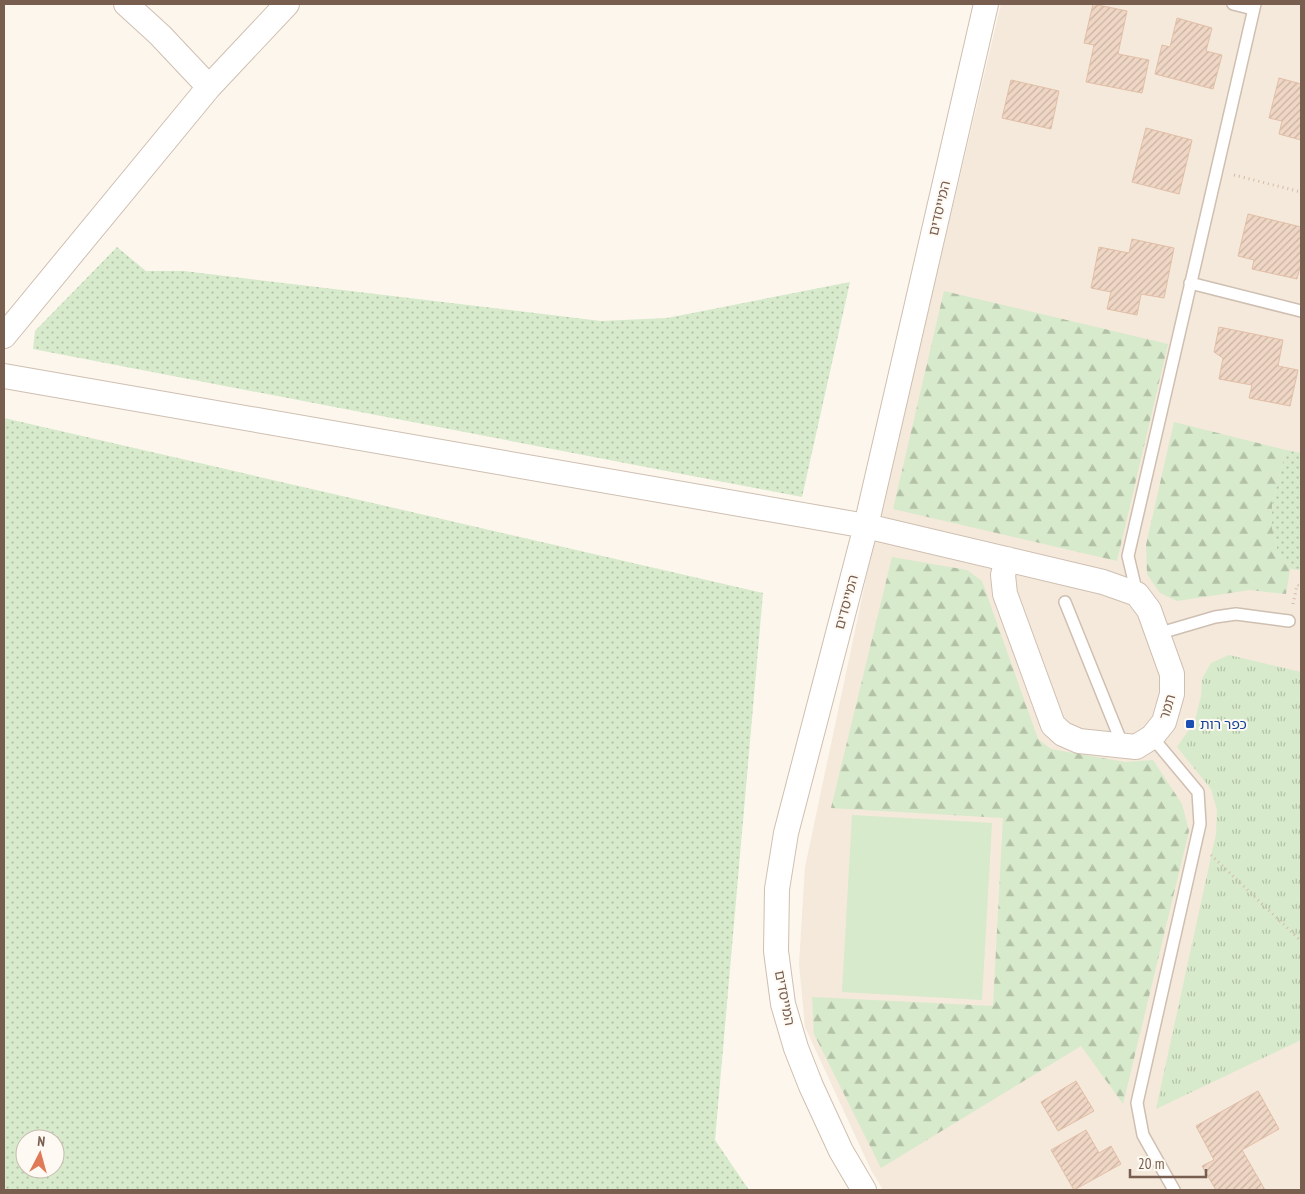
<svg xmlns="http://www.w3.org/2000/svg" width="1305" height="1194" viewBox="0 0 1305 1194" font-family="'PT Sans Narrow','Noto Sans Hebrew',sans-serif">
<defs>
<pattern id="grass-dots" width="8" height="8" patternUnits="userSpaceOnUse" patternTransform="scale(1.25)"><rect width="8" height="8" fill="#d7eacb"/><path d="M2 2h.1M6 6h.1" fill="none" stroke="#b3c1a7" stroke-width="1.8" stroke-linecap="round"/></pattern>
<pattern id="forest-firs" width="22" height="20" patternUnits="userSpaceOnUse" patternTransform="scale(1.25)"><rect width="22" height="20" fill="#d7eacb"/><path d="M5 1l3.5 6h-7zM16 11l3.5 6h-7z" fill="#b3c1a7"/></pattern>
<pattern id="park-tufts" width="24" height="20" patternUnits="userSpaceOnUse" patternTransform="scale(1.25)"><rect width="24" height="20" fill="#d7eacb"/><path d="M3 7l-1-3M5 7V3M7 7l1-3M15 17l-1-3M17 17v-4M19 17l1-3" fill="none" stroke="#b3c1a7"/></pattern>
<pattern id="building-hatch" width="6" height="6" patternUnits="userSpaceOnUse" patternTransform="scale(1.25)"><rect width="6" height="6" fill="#f0d7c5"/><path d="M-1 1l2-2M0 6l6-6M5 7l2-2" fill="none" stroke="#c7b2a2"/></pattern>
</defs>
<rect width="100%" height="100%" fill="#fcf6ed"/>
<!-- residential -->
<path fill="#f4e9db" d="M1001,4H1301V1190H883L871,1170L805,1027L799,964L805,867L880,513Z"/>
<!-- grass -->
<path fill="url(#grass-dots)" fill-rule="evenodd" d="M117,247L146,271H184L601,321L667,318L850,282L802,497L33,349L35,331Z
M4,418L763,593L715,1140L749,1190H4ZM25,1139H55V1169H25Z
M1286,450L1301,453V570L1290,569L1278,553L1272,528V504Z"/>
<!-- forest -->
<path fill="url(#forest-firs)" d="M944,291L1168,344L1117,561L893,509Z
M1174,422L1286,450L1272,504V528L1278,553L1290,569L1286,594L1250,590L1177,601L1160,593L1147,574L1146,545Z
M892,557L967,570L982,581L1038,739L1051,749L1125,762L1153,760L1182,804L1189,831L1123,1104L1081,1046L881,1168L814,1034L812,997L993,1006L1003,818L831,808Z"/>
<!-- park -->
<path fill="url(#park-tufts)" d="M1229,655L1301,672V1040L1156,1109L1216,834L1217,810L1211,789L1177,747L1195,721L1201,696L1202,679L1211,663Z"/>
<!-- pitch -->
<path fill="#d7eacb" d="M852,815L992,823L982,1000L842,992Z"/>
<!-- building -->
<path fill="url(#building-hatch)" stroke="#e2bea6" d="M1093,4L1127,11L1118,54L1149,60L1142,93L1086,82L1094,45L1084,43Z
M1177,18L1212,28L1206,51L1222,55L1213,89L1155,74L1162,45L1170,47Z
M1279,78L1301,84V140L1279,134L1282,121L1269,118Z
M1011,80L1059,91L1051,129L1002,118Z
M1146,128L1192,140L1179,194L1132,182Z
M1248,214L1301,227V263L1297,279L1252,269L1254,260L1238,256Z
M1132,239L1174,248L1164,298L1141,294L1137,315L1107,309L1111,292L1091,288L1099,247L1129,253Z
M1219,327L1283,340L1278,366L1298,370L1290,406L1249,398L1252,385L1219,379L1223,358L1214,352Z
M1076,1081L1094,1111L1058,1131L1041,1102Z
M1258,1091L1279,1129L1242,1150L1265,1190H1216L1202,1166L1214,1160L1196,1126Z
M1086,1130L1099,1153L1111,1146L1121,1164L1074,1190L1051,1150Z"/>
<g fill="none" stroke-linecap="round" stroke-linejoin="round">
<!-- lane casing -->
<g stroke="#cfbfb1" stroke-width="14">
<path id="lane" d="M1233,4L1253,9
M1190,283L1301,311
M1137,594L1128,556L1255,4
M1065,602L1123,746
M1157,634L1215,617L1236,614L1289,621
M1152,737L1198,792L1200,824L1137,1103L1143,1135L1174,1190"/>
</g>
<!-- street casing -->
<g stroke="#cfbfb1" stroke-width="26">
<path id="street" d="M126,4L160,35L209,87
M4,336L209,87L287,4
M4,376L866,526L1103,582L1137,594L1149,610L1172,674V694L1164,722L1152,737L1136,747L1079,741L1063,734L1053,725L1005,594L1003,575L1007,559
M864,1190L841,1151L811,1086L796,1048L783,1004L776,951L777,889L786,833L866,526L986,4"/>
</g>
<!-- path -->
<path stroke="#d6bba7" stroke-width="3" stroke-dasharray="1 4" stroke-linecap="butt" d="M1234,175L1301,192
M1293,604L1297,585L1301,586
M1211,855L1301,941"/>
<!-- lane -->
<use href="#lane" stroke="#fff" stroke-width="11"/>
<!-- street -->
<use href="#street" stroke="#fff" stroke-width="24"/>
</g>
<!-- markers -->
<rect fill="#1a4fb4" stroke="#fefaf3" stroke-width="2" x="1185" y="719" width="10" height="10" rx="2.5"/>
<g text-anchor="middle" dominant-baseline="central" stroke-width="4" stroke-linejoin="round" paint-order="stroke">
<!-- street labels -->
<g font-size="14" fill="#785e4f" stroke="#fefaf3">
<text transform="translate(939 208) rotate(-77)">המייסדים</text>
<text transform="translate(846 602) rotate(-75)">המייסדים</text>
<text transform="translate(1167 707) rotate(-73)">תמר</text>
<text transform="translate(785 998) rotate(79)">המייסדים</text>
</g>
<!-- transit labels -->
<g font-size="14" fill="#164399" stroke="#fefaf3" text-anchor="start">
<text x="1200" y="724">כפר רות</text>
</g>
</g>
<!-- border -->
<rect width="1305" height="1194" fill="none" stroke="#785e4f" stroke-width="10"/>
<!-- north arrow -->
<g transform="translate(40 1154) rotate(6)"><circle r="24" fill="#fefaf3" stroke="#c8bcb1"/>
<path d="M0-4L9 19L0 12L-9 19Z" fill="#df7958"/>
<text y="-8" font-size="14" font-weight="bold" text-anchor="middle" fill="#785e4f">N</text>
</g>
<!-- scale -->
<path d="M1130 1169v8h76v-8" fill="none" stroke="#785e4f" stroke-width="2.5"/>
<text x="1138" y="1169" font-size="15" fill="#785e4f" stroke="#fefaf3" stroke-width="4" paint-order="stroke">20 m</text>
</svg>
